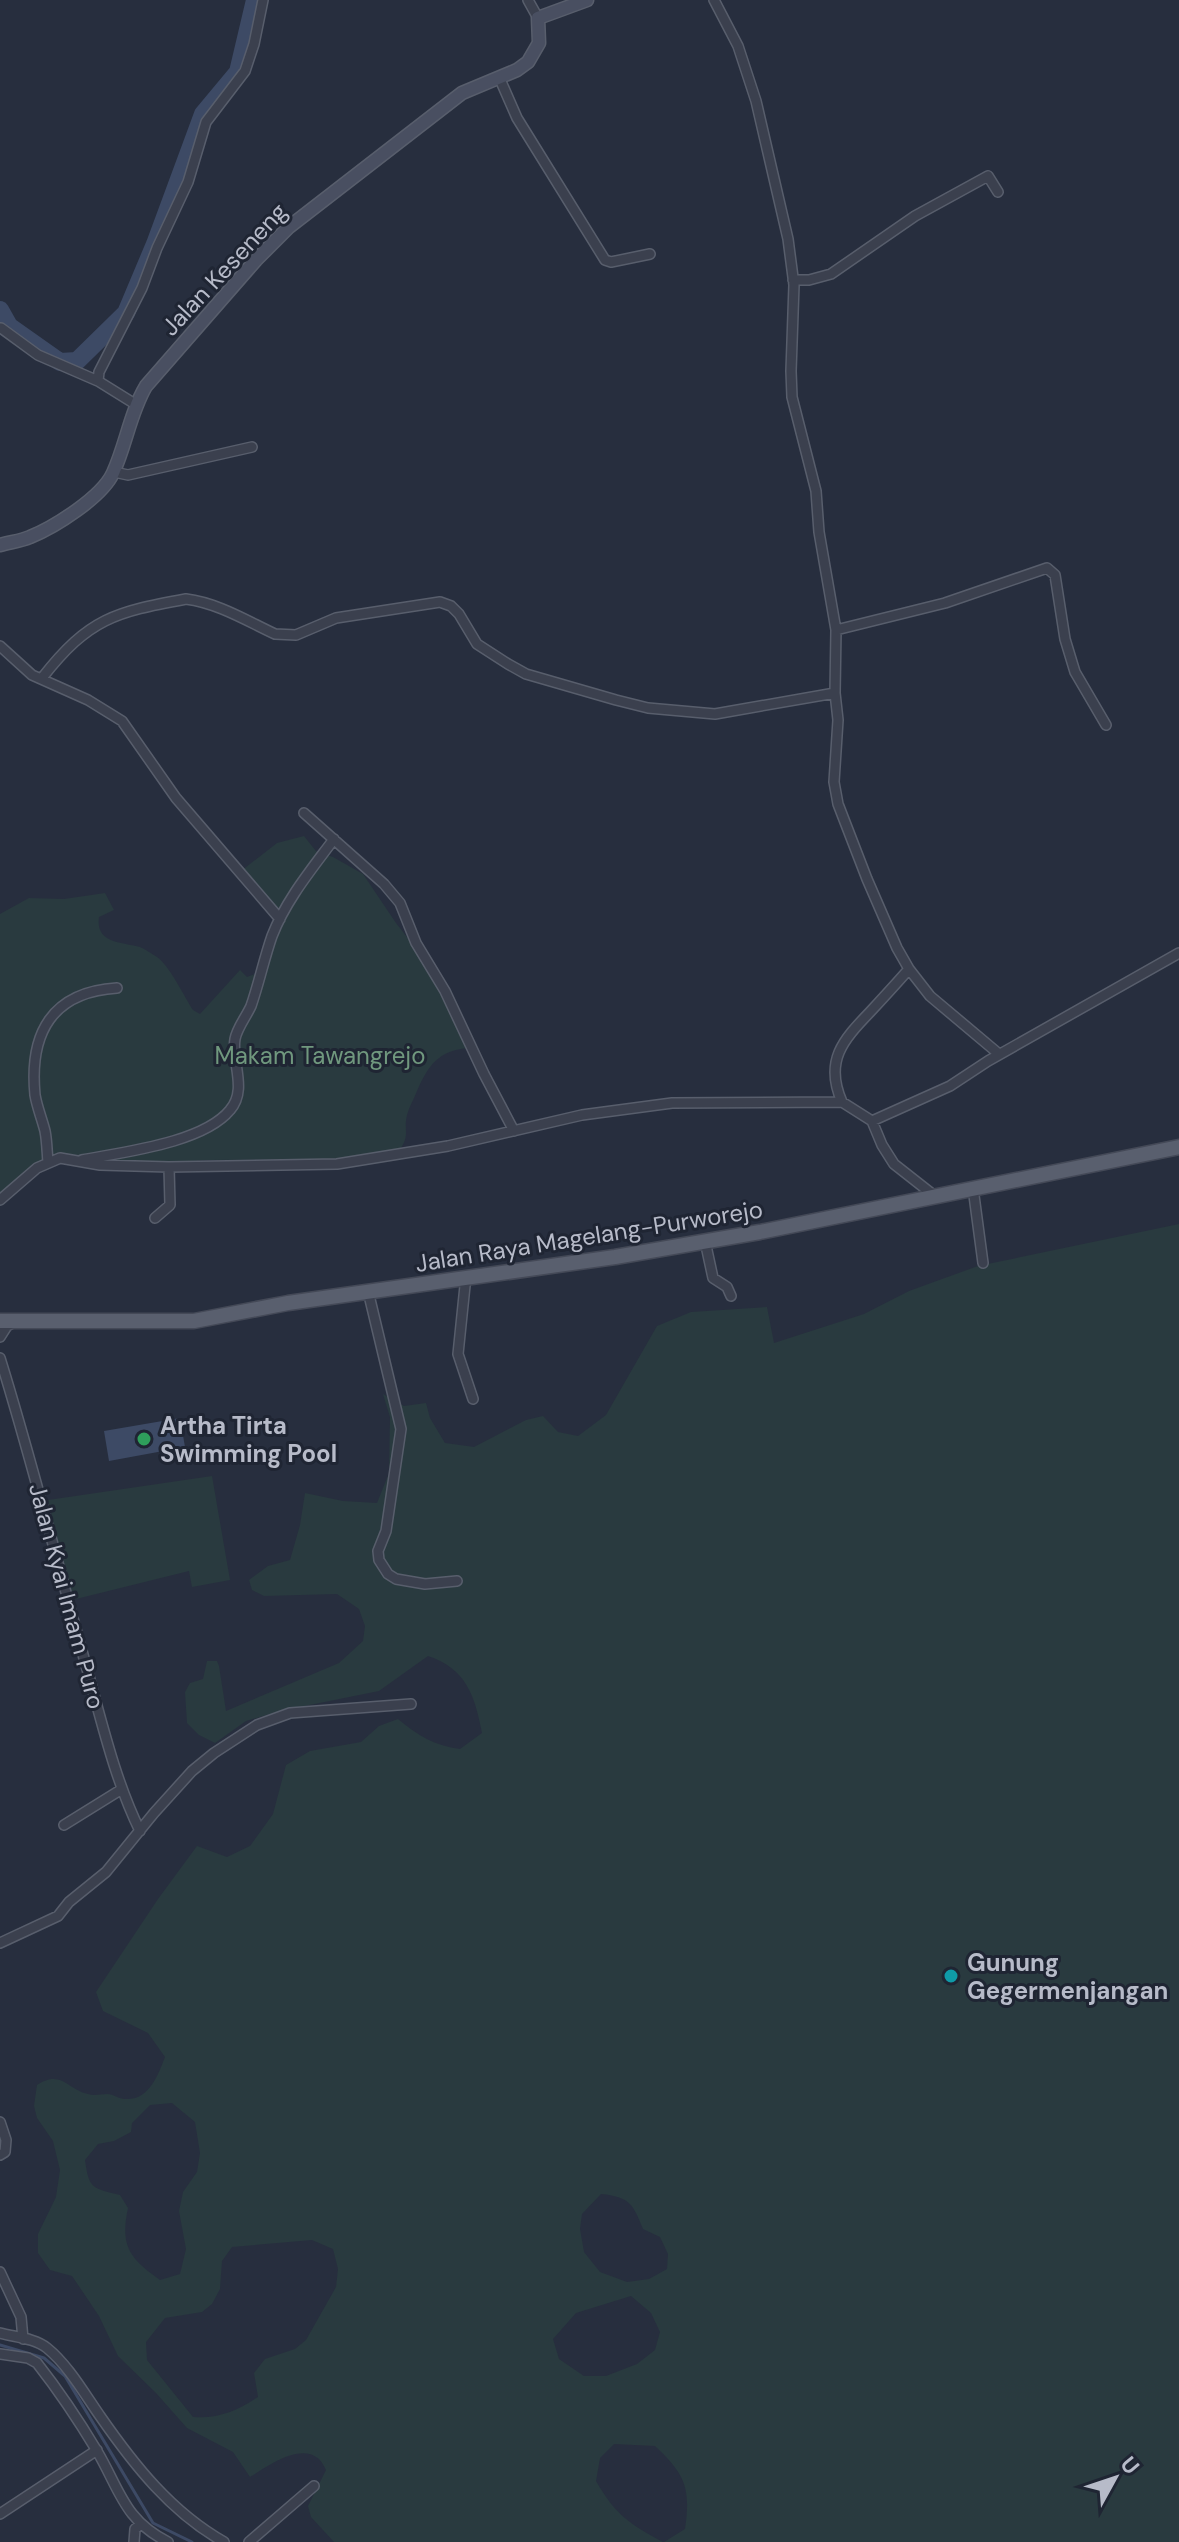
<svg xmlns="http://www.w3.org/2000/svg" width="1179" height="2542" viewBox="0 0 1179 2542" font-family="'DM Sans',sans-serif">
<rect width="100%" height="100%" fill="#272e3e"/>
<!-- green -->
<path fill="#293a3f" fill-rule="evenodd" d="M304,836L316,851L333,857L363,874L396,923L445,986L467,1048C438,1051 428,1066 417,1091C414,1099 409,1107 407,1115C403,1132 411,1134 399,1151L353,1159L207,1160L148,1164L79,1157L45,1164L0,1200V914L29,898L64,899L105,893L114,910L99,917C95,944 123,942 140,947C145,949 152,954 157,957C169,965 184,996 193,1010L200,1014L240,970L247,977L257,973L273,930L275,915L241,871L277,843Z
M1179,1224V2542H664L685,2529C691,2488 685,2474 655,2446L614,2444L600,2458L596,2481C615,2514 629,2524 663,2542H334L311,2517L308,2506L326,2470C324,2466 322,2462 319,2459C300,2442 266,2467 250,2477L233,2452L187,2428L156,2393L118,2356L99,2316L72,2276L50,2270L38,2253V2234L56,2197L60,2170L53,2141L37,2118L34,2106L37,2085C61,2069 67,2089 88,2094C94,2096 101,2094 107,2094C113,2094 119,2099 125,2099C149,2101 158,2075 165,2057L148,2033L103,2011L96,1992L158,1899L197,1846L227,1857L250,1846L273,1814L286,1765L310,1751L361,1742L379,1726L398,1719C417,1735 435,1746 460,1749L482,1733C475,1697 467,1669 428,1656L379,1691L280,1711L246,1721L215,1743L199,1735L187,1723L185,1692L190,1683L203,1679L207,1661H217L219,1666L226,1711L339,1663L363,1641L365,1626L359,1609L337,1594L264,1596L252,1590L249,1580L268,1566L290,1560L300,1525L305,1493L343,1501L377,1503L389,1473L390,1417L383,1394L404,1406L426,1403L430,1418L445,1443L474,1447L526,1420L543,1416L558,1432L578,1436L606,1415L657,1326L691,1312L767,1307L774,1343L864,1314L909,1291L978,1266ZM172,2103L195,2122L200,2153L197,2172L183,2192L179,2211L186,2249L180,2274L160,2280C129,2258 120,2246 128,2208L120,2195C92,2188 89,2189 85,2160L98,2144L114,2141L131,2132L132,2123L150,2105ZM601,2194C630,2197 633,2204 643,2229L660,2237L668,2254L667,2269L649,2279L627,2282L600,2272L584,2252L580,2229L582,2214ZM312,2240L333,2249L338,2269L336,2287L306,2340L295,2349L265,2359L254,2373L258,2397C237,2411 218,2419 193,2417L147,2360L146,2342L165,2318L202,2312L212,2304L220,2289L222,2261L232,2247ZM631,2296L651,2313L660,2332L655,2350L637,2364L606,2376H584L559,2359L553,2339L576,2313Z
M212,1476L230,1580L192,1587L189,1571L72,1600L48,1500Z"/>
<!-- water -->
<path fill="#3d4a65" d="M180,1418L185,1447L109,1461L104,1431Z"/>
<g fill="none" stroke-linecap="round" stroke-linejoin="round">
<!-- stream -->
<path stroke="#3d4a65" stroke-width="3" d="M0,2345L44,2358L65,2376L153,2523L192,2542"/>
<!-- river -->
<path stroke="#3d4a65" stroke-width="18" d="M0,310L9,326L60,362L77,361L126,313L155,244L203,114L238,72L255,0"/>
<!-- street casing -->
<g stroke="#585e6c" stroke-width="12">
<path id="street" d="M528,0L538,18
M714,0L738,46L756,101L788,239L794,285L791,371L792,397L816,491L819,532L836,630L835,693L838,720L834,782L838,804L867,879L897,948L909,969L930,996L999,1054
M499,77L517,118L605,260L611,262L650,254
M793,280H809L831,274L915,216L988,176L998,192
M1,328L38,355L98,381L135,404
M98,381L99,372L142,288L157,248L188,182L206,122L245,71L254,44L263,0
M114,472L128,475L252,447
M836,630L945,603L1047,568L1055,575L1065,639L1075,672L1106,725
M0,646L32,675L88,700L122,721L176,798L280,919
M42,678C89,618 115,612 186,599C218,603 247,621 275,634L296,635L336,618L440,602L451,606L459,614L477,644L508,664L526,674L616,700L648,708L715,714L835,693
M304,813L384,884L400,903L416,943L445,991L484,1074L514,1131
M842,1102C824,1061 843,1040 870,1012C883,998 896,984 909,969
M872,1121L882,1145L894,1164L936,1197
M82,1160C123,1152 203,1143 230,1110C248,1089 231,1062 235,1039C237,1028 246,1017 251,1006C259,983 264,959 272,936C286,900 311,870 334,839
M48,1162C47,1152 47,1141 45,1131C42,1119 37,1107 35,1095C29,1033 52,992 117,988
M973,1188L983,1263
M0,1200L37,1168L60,1158L100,1165L169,1167L337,1164L448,1146L582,1115L672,1103L842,1102L872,1121L950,1086L988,1061L1179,953
M155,1218L170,1205L169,1167
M705,1241L713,1278L727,1287L731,1296
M466,1276L458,1354L473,1399
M368,1291L401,1429L386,1531L378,1551L379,1560L388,1574L396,1579L425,1584L457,1581
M0,1337L7,1326L14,1322
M0,1358C32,1461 58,1566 87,1669C102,1723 115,1780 140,1831
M64,1825L122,1789
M0,1943L58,1916L69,1902L106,1872L154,1813L192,1771L214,1753L257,1725L290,1713L411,1704
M0,2122L6,2140L5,2152L0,2155
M0,2272L21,2317L23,2339
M0,2333C14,2337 35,2338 47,2348C68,2365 84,2393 100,2416C134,2465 171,2512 224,2542
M0,2354L28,2358L37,2363C59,2391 79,2421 97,2451C120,2490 124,2520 168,2542
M0,2514L97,2450
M134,2542L135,2529L141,2524
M249,2542L314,2486"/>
</g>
<!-- secondary casing -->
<g stroke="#585e6c" stroke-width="15">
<path id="secondary" d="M0,545C10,542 21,541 30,537C55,527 102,497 113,473C126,445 130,413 146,386L256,260L289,227L462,93L517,70L528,62L539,43L538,18L587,0"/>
</g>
<!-- primary casing -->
<g stroke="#444957" stroke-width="17">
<path id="primary" d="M0,1321H194L288,1303L615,1257L760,1232L1179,1147"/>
</g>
<!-- street -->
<use href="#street" stroke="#3b404e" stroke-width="9"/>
<!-- secondary -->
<use href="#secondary" stroke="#494f61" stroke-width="12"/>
<!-- primary -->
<use href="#primary" stroke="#595f6e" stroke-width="14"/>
</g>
<!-- markers -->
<circle fill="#2e9e5b" stroke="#1f2533" stroke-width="3" cx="144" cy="1439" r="8"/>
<circle fill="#0f9aa8" stroke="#1f2533" stroke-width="3" cx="951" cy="1976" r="8"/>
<g text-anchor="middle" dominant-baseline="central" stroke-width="6" stroke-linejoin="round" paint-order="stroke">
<!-- street labels -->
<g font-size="24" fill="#b7bbc9" stroke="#1f2533">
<text transform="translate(224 269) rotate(-47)">Jalan Keseneng</text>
<text transform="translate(589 1236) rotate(-9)">Jalan Raya Magelang-Purworejo</text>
<text transform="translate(67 1596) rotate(75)">Jalan Kyai Imam Puro</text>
</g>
<!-- park labels -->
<g font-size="24" fill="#70987e" stroke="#1f2533">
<text x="320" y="1055">Makam Tawangrejo</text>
</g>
<!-- poi labels -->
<g font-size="24" font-weight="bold" fill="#b7bbc9" stroke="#1f2533" text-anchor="start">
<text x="160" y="1425">Artha Tirta<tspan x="160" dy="28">Swimming Pool</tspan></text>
<text x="967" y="1962">Gunung<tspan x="967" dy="28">Gegermenjangan</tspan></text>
</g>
</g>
<!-- north arrow -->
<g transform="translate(1115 2478) rotate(50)" stroke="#1f2533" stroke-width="6" paint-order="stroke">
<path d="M0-6L14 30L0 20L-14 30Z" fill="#b7bbc9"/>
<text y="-12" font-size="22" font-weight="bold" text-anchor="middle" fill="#b7bbc9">U</text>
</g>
</svg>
